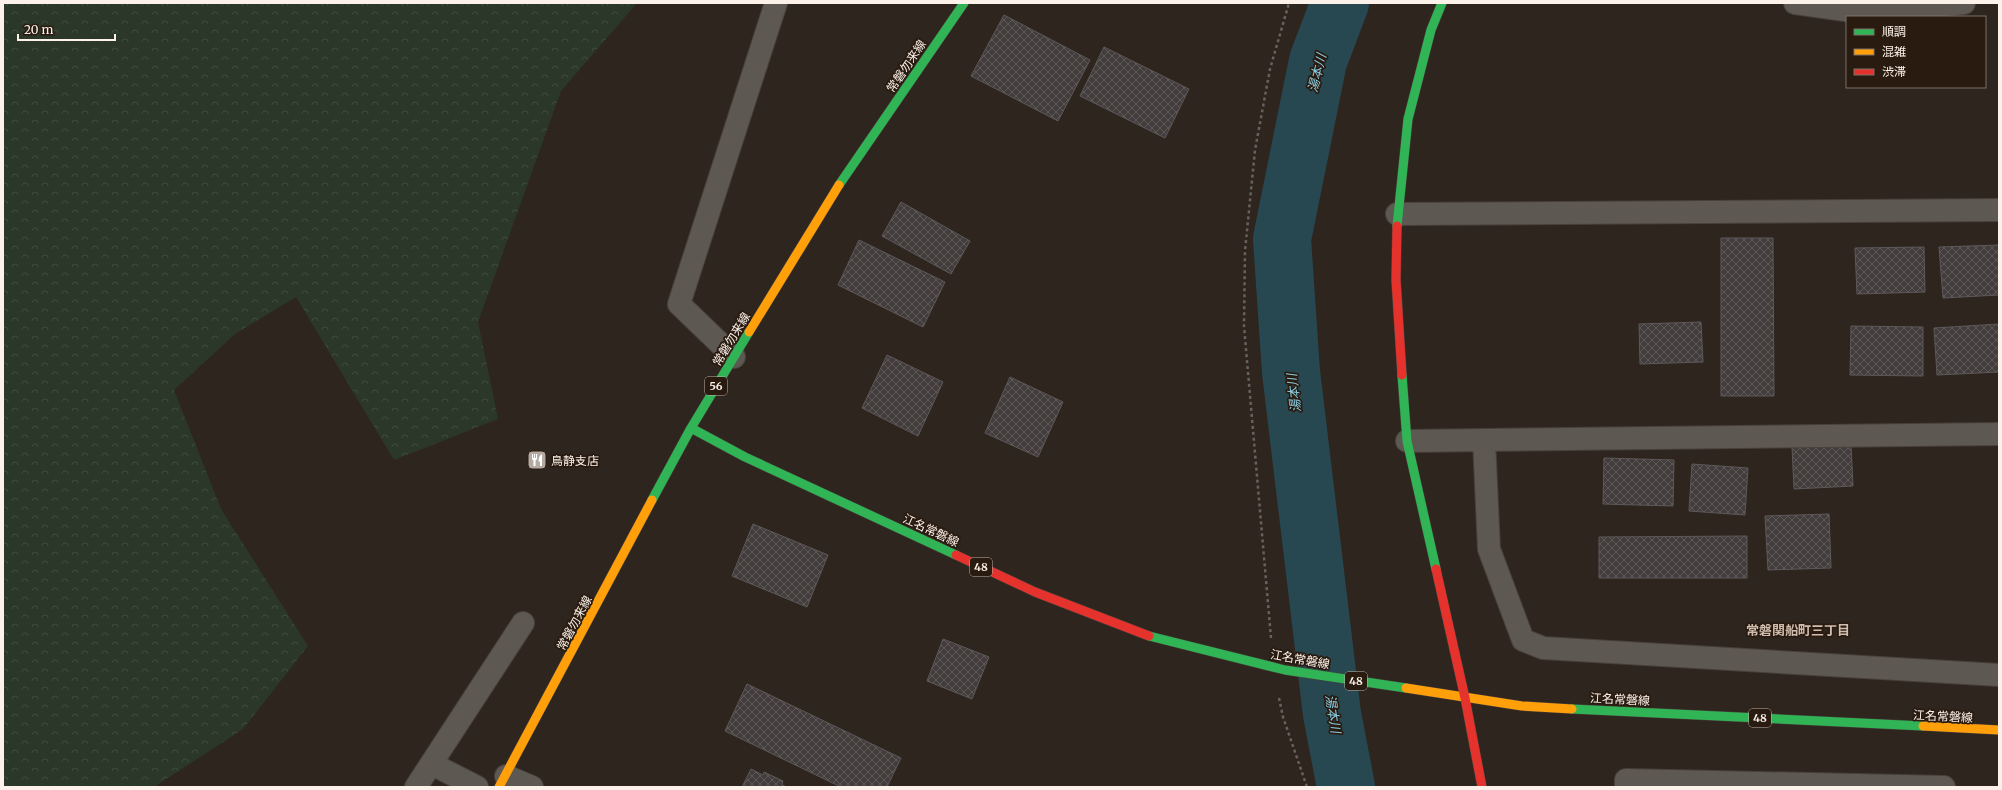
<svg xmlns="http://www.w3.org/2000/svg" width="2002" height="790" viewBox="0 0 2002 790" font-family="Merriweather,'Noto Sans JP',serif">
<defs>
<pattern id="forest-crowns" width="20" height="18" patternUnits="userSpaceOnUse"><rect width="20" height="18" fill="#2a3729"/><path d="M2 6a3 3 0 1 1 6 0M12 15a3 3 0 1 1 6 0" fill="none" stroke="#3f4b3e"/></pattern>
<pattern id="building-cross-hatch" width="8" height="8" patternUnits="userSpaceOnUse"><rect width="8" height="8" fill="#423d3c"/><path d="M0 0l8 8M0 8l8-8" fill="none" stroke="#5e5a58"/></pattern>
</defs>
<rect width="100%" height="100%" fill="#2e251f"/>
<!-- forest -->
<path fill="url(#forest-crowns)" d="M3,3H637L561,91L478,322L498,419L394,460L296,297L235,334L174,390L221,509L308,646L243,729L154,787H3Z"/>
<g fill="none" stroke-linecap="round" stroke-linejoin="round">
<!-- river -->
<path stroke="#284851" stroke-width="58" d="M1340,3L1318,61L1282,239L1291,372L1332,714L1346,787"/>
</g>
<!-- building -->
<path fill="url(#building-cross-hatch)" stroke="#5d595a" d="M1004,15L1090,60L1058,121L971,76Z
M1104,47L1189,89L1165,138L1080,96Z
M901,202L970,241L951,274L882,236Z
M1721,238H1773L1774,396H1721Z
M859,240L945,282L923,327L838,285Z
M1999,245V295L1943,298L1939,247Z
M1924,247L1925,292L1857,294L1855,248Z
M1701,322L1703,362L1640,364L1639,324Z
M1999,324V372L1937,375L1934,328Z
M1851,326L1923,327V376L1850,375Z
M887,355L943,382L918,436L862,408Z
M1010,377L1063,402L1038,457L985,433Z
M1851,444L1853,486L1794,489L1792,447Z
M1604,458L1674,460L1673,506L1603,504Z
M1692,464L1748,468L1745,515L1689,511Z
M1829,514L1831,568L1768,570L1765,516Z
M753,524L828,555L807,607L732,576Z
M1747,536V578H1599V537Z
M943,639L989,657L972,699L927,681Z
M747,684L901,758L887,787H841L725,731Z
M751,769L763,775L764,772L783,781L782,785L787,787H742Z"/>
<g fill="none" stroke-linecap="round" stroke-linejoin="round">
<!-- street casing -->
<g stroke="#48403b" stroke-width="24">
<path id="street" d="M1795,3L1852,11L1890,10L1964,3
M1397,214L1999,210
M734,357L679,304L776,3
M1484,440L1489,549L1523,640L1543,648L1999,675
M1407,441L1999,434
M432,764L477,787
M506,776L532,787
M416,787L523,623
M1626,787V780L1944,787"/>
</g>
<!-- fast casing -->
<g stroke="#48403b" stroke-width="10">
<path id="fast" d="M839,185L964,3
M1397,226L1408,119L1431,30L1442,3
M1402,375L1407,441L1436,569
M691,428L745,457L956,555
M652,500L691,428L749,332
M1149,636L1285,670L1406,688
M1572,709L1923,726"/>
</g>
<!-- slow casing -->
<g stroke="#48403b" stroke-width="10">
<path id="slow" d="M749,332L839,185
M1406,688L1522,706L1572,709
M1923,726L1999,730
M499,787L652,500"/>
</g>
<!-- jam casing -->
<g stroke="#48403b" stroke-width="10">
<path id="jam" d="M1397,226L1396,280L1402,375
M956,555L1035,592L1149,636
M1436,569L1465,698L1482,787"/>
</g>
<!-- path -->
<path stroke="#68615d" stroke-width="2.5" stroke-dasharray="3 3" stroke-linecap="butt" d="M1271,638L1244,326L1245,251L1255,150L1270,69L1289,3
M1279,698L1283,717L1307,787"/>
<!-- street -->
<use href="#street" stroke="#5e5852" stroke-width="22"/>
<!-- fast -->
<use href="#fast" stroke="#30b455" stroke-width="9"/>
<!-- slow -->
<use href="#slow" stroke="#ff9f0a" stroke-width="9"/>
<!-- jam -->
<use href="#jam" stroke="#e5322d" stroke-width="9"/>
</g>
<!-- icons -->
<defs>
<g id="restaurant-square" transform="scale(1)"><rect x="-9" y="-9" width="18" height="18" rx="4" fill="#b4aaa3" stroke="#291b10"/><path d="M-5-6h1v4h1v-4h1v4h1v-4h1v5L-1.5 .5V6h-2V.5L-5-1ZM5-6V6H3V1.5H1.5Q1.5-4 5-6Z" fill="#fff"/></g>
</defs>
<g fill-rule="evenodd">
<use href="#restaurant-square" x="537" y="460"/>
</g>
<g text-anchor="middle" dominant-baseline="central" stroke-width="3.5" stroke-linejoin="round" paint-order="stroke">
<!-- shield labels -->
<g fill="#291b10" stroke="#bdb2a9" stroke-width="1">
<rect x="705" y="377" width="22" height="18" rx="3"/>
<rect x="970" y="558" width="22" height="18" rx="3"/>
<rect x="1345" y="672" width="22" height="18" rx="3"/>
<rect x="1749" y="709" width="22" height="18" rx="3"/>
</g>
<g font-size="11" font-weight="bold" fill="#fcf2ea">
<text x="716" y="386">56</text>
<text x="981" y="567">48</text>
<text x="1356" y="681">48</text>
<text x="1760" y="718">48</text>
</g>
<!-- street labels -->
<g font-size="12" fill="#fcf2ea" stroke="#291b10">
<text transform="translate(906 66) rotate(-56)">常磐勿来線</text>
<text transform="translate(731 339) rotate(-59)">常磐勿来線</text>
<text transform="translate(931 530) rotate(25)">江名常磐線</text>
<text transform="translate(574 623) rotate(-62)">常磐勿来線</text>
<text transform="translate(1300 659) rotate(10)">江名常磐線</text>
<text transform="translate(1620 699) rotate(3)">江名常磐線</text>
<text transform="translate(1943 716) rotate(3)">江名常磐線</text>
</g>
<!-- poi labels -->
<g font-size="12" fill="#fcf2ea" stroke="#291b10" text-anchor="start">
<text x="551" y="460">鳥静支店</text>
</g>
<!-- water labels -->
<g font-size="13" font-style="italic" fill="#89cee4" stroke="#291b10">
<text transform="translate(1317 73) rotate(-76)">湯本川</text>
<text transform="translate(1294 393) rotate(-97)">湯本川</text>
<text transform="translate(1333 714) rotate(81)">湯本川</text>
</g>
<!-- neighbourhood labels -->
<g font-size="13" font-weight="bold" fill="#d1bdaf" stroke="#291b10">
<text x="1798" y="630">常磐関船町三丁目</text>
</g>
</g>
<!-- border -->
<rect width="2002" height="790" fill="none" stroke="#fcf2ea" stroke-width="8"/>
<!-- legend -->
<rect x="1846" y="16" width="140" height="72" fill="#291b10" stroke="#7d7167"/>
<rect x="1854" y="29" width="20" height="6" fill="#30b455" stroke="#7d7167"/>
<text x="1882" y="36" font-size="12" fill="#fcf2ea">順調</text>
<rect x="1854" y="49" width="20" height="6" fill="#ff9f0a" stroke="#7d7167"/>
<text x="1882" y="56" font-size="12" fill="#fcf2ea">混雑</text>
<rect x="1854" y="69" width="20" height="6" fill="#e5322d" stroke="#7d7167"/>
<text x="1882" y="76" font-size="12" fill="#fcf2ea">渋滞</text>
<!-- scale -->
<path d="M18 34v6h97v-6" fill="none" stroke="#fcf2ea" stroke-width="2"/>
<text x="24" y="34" font-size="12" fill="#fcf2ea" stroke="#291b10" stroke-width="3" paint-order="stroke">20 m</text>
</svg>
